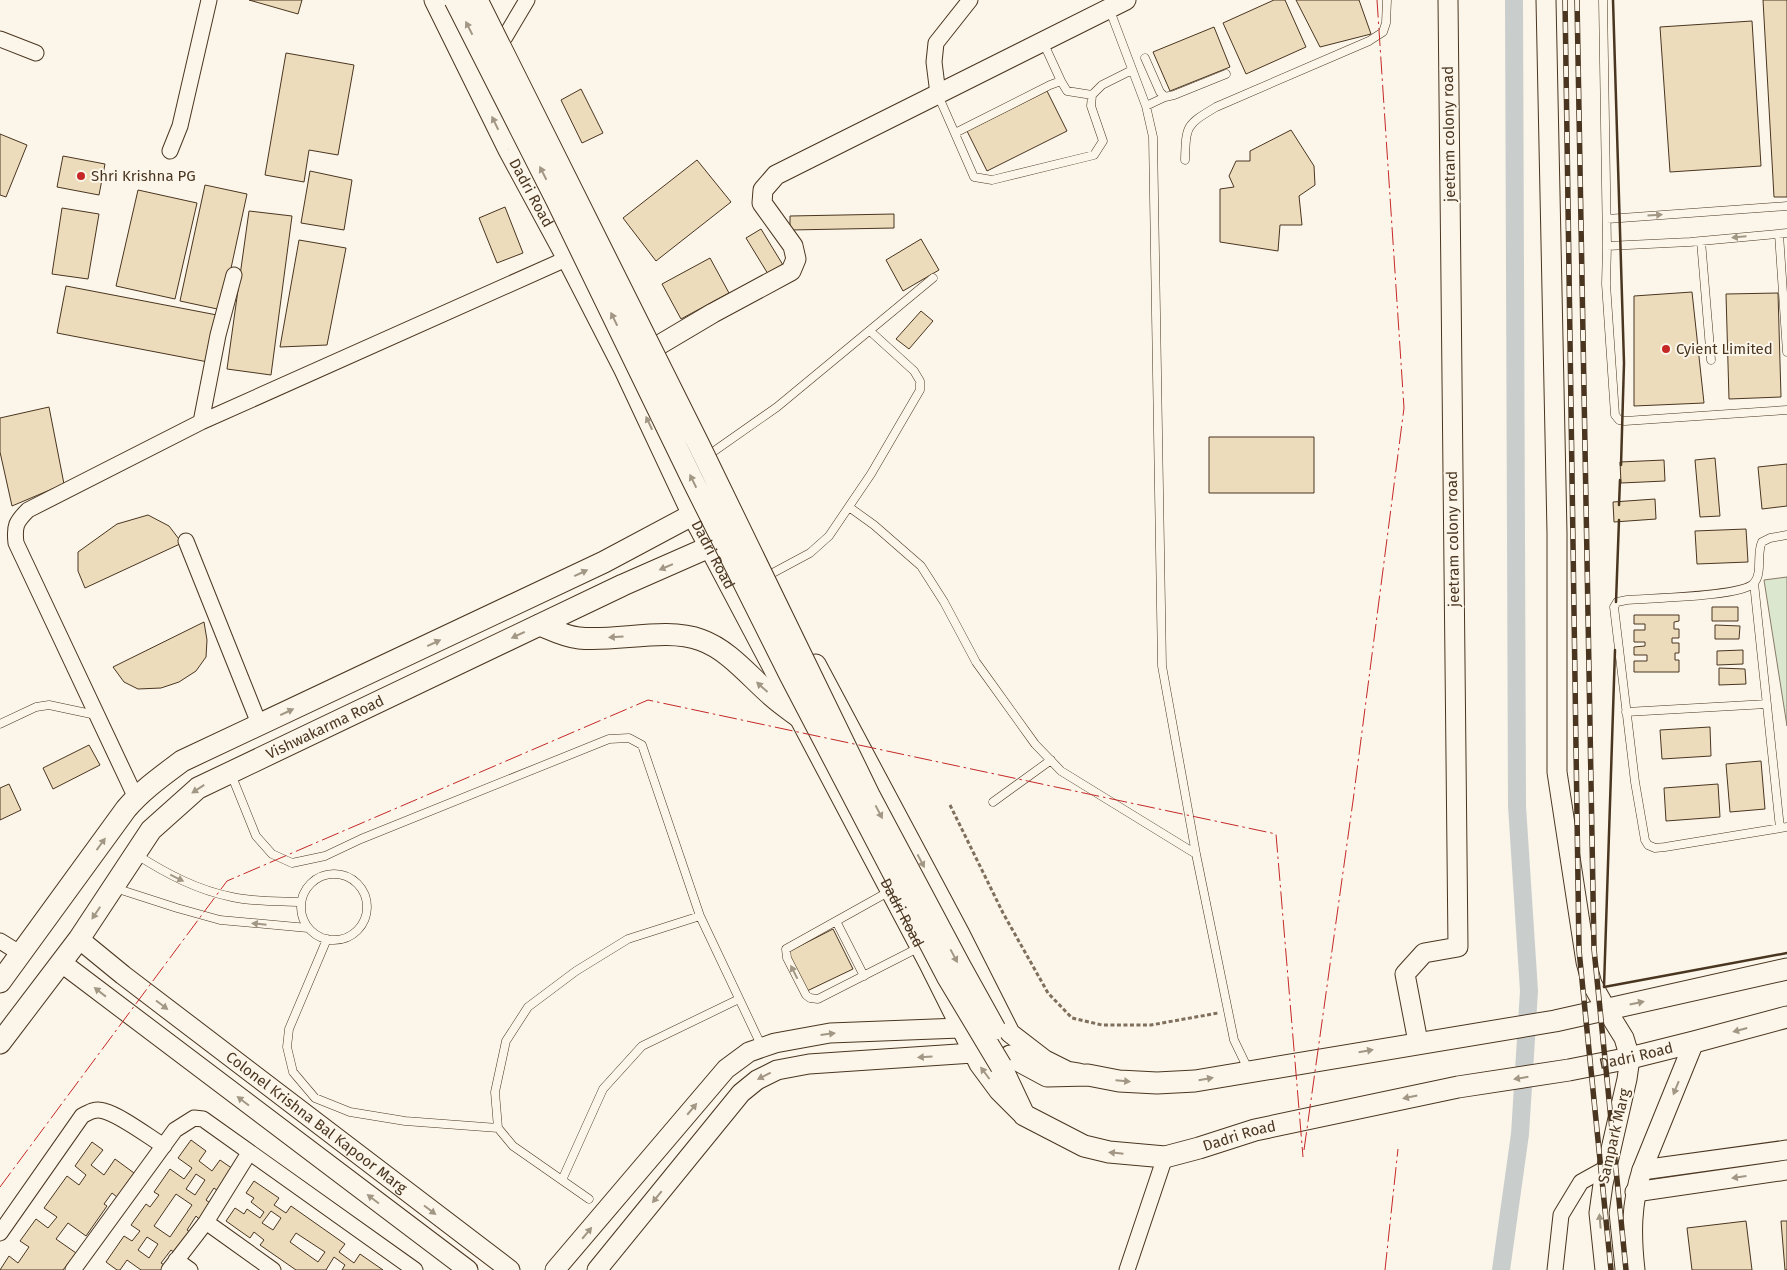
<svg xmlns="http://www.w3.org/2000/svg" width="1787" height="1270" viewBox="0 0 1787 1270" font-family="'Fira Sans',sans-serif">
<rect width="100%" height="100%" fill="#fbf6e9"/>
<!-- green -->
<path fill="#dce7d0" stroke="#887966" d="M1787,577V726L1764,580Z"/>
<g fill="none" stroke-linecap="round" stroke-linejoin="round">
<!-- canal -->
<path stroke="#c9cecd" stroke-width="18" d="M1501,1270L1520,1134L1529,991L1517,806L1514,0"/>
</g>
<!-- building -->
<path fill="#ecdcbc" stroke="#4a3520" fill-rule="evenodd" d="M249,0H302L298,14Z
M1274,0H1285L1306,47L1246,74L1223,23Z
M1296,0H1359L1371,34L1320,47Z
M1763,0H1787V197H1774Z
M1752,21L1761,166L1670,172L1660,27Z
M1214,27L1230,67L1170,91L1153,52Z
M286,53L354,65L338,155L309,150L304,182L265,175Z
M581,89L603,133L582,143L561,100Z
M1047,91L1067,131L987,171L967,131Z
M1291,130L1314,166L1315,185L1299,196L1302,225H1280L1278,251L1220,242V189L1234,187L1229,176L1236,161H1250V151Z
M0,134L27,145L6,197L0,195Z
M63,156L105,164L99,195L57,187Z
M697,160L731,202L656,261L623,218Z
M310,171L352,180L344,230L301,223Z
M205,185L247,194L222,310L180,301Z
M138,190L197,203L175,299L116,286Z
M505,207L523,253L497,263L479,218Z
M62,208L99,214L88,279L52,274Z
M249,211L292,216L271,375L227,369Z
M894,214V228L790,230V216Z
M761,229L783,265L768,274L746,238Z
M921,239L939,270L903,291L886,260Z
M299,240L346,248L327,345L280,347Z
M710,258L729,293L681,319L662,284Z
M66,286L217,315L208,362L57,333Z
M1692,292L1704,403L1634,406V296Z
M1778,293L1781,397L1729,399L1726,294Z
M921,311L933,321L909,349L896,339Z
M49,407L64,484L12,506L0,452V418Z
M1209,437H1314V493H1209Z
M1715,458L1720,516L1700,517L1695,460Z
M1664,460L1665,481L1621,483L1620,462Z
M1787,464V506L1762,509L1758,467Z
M1655,499L1656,519L1614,522L1613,502Z
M148,515L169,526L182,543L85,588L78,571V552L117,524Z
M1746,529L1748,562L1697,564L1695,531Z
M1712,607H1738V621H1712Z
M1634,615H1679V621L1674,622V629H1679V638H1672V643H1679V653H1675V660H1679V672H1634V661H1647V655H1634V647L1645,646V642H1634V630H1645V624H1634Z
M204,622L207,640L206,657L196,671L179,682L161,688L138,689L124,682L113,667Z
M1715,625L1740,626L1739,639H1715Z
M1743,650V664L1717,665V651Z
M1719,668L1745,669L1746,684L1719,685Z
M1710,727L1711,756L1662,759L1660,730Z
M89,745L100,765L53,789L43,768Z
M1761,761L1765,809L1730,812L1726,764Z
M9,784L21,810L0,820V788Z
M1718,784L1720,817L1666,821L1664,788Z
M833,929L853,969L807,991L788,952Z
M191,1140L206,1151L199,1161L212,1171L220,1160L233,1169L218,1191L214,1188L206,1200L210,1203L199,1219L196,1216L187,1230L190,1232L175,1253L171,1250L161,1263L166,1266L163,1270H141L127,1260L120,1270H117L106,1262L124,1236L132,1241L140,1231L131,1225L146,1204L150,1207L159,1195L154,1192L170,1169L184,1179L192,1168L178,1158ZM196,1174L205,1180L195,1195L186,1189ZM176,1194L192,1205L170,1237L154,1226ZM147,1237L158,1244L149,1258L138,1250Z
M92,1142L103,1150L91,1165L104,1175L115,1159L134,1173L117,1197L112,1193L104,1204L107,1206L86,1236L68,1223L56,1239L76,1253L63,1270H0L9,1256L18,1263L29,1247L20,1241L36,1219L48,1228L57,1217L44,1208L67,1176L79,1185L86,1175L75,1166Z
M254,1181L279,1198L274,1205L286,1213L291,1206L345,1244L339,1252L354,1263L360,1254L383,1270H342L345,1265L334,1257L326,1270H296L260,1245L264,1240L254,1232L250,1238L226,1221L235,1208L244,1214L247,1209L260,1218L264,1212L251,1202L254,1198L246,1193ZM271,1211L281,1218L273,1230L262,1223ZM296,1233L325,1252L318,1262L290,1242Z
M1746,1221L1752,1270H1692L1687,1228Z
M1781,1221H1787V1270H1785Z"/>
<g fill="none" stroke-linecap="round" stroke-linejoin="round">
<!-- service casing -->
<g stroke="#4a3520" stroke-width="9">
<path id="service" d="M1603,0L1607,246L1606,284L1615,415L1619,420L1625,421L1787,410
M1109,8L1146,106L1153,137L1162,666L1196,854L1234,1040L1248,1069
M1043,42L1061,81
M1145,58L1160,92L1165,97L1174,95L1226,74
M938,95L974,177L992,180L1094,155L1103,141L1091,106L1092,95L1102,85L1132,70
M1146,106L1165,97
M955,133L1050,85L1061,81L1067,91L1092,95
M1185,160C1186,125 1186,125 1216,107L1369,41L1383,32L1386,23L1387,0
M1607,219L1787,206
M1779,234L1787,352
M1701,241L1711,360
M1607,246L1690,242L1787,233
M710,454L777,407L933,278
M849,507L874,525L921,566L944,602L976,662L1035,744L1061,771L1196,854
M1787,535L1770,538L1762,542C1756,554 1763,573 1754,583C1742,597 1649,598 1627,600L1617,602L1614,607L1635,782L1645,840L1648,845L1655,848L1665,847L1787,827
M769,575L810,553L829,536L871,474L920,390V381L914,371L870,331
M1754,583L1780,828
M1626,712L1767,704
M0,724L36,707L49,705L96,715
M231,774L256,836L272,854L292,863L325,856L361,839L609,739L629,738L642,745L700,916L628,939L576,971L528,1007L506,1041L495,1092L498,1128L513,1146L589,1199
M993,802L1051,760
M137,855C167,874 197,890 232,897C254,902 279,901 301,902
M301 907a33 33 0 1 1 66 0a33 33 0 1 1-66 0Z
M115,888L177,908L220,920L308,928
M890,891L786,949L787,958L806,995L810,998L818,999L920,947
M700,916L762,1047
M836,921L864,976
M327,939L289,1029L287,1047L293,1072L315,1098L350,1112L405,1121L498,1128
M562,1180L603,1089L642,1046L739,999"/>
</g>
<!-- minor casing -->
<g stroke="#4a3520" stroke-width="17">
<path id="minor" d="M505,37L527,0
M0,39L36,53
M938,94L934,62L936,43L970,0
M170,151L180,126L209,0
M201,422L218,335L234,275
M186,541L260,726
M136,798L16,543C14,526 16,522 28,510L201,422L575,255
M0,941L21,954
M206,1222L273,1270
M0,1233L82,1116C89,1112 96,1108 104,1111C120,1115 149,1137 164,1146
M176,1260L190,1270
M73,1270L175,1130L194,1118L203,1119L415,1270
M169,1270L206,1222L249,1153
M1127,1270L1165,1157
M1555,1270L1561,1215L1581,1182L1608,1167"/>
</g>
<!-- tertiary casing -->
<g stroke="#4a3520" stroke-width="21">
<g id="tertiary">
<path id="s1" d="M434,0L508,150L567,259L624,370L692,515L928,962L979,1064L999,1091L1020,1112"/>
<path d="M1546,0L1557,533V772L1586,962L1592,984L1606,1009L1624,1038L1630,1058L1627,1079L1603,1184L1599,1213L1605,1270"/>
<path d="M659,345L713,313L791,271L796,259L793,246L762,203L763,190L776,175L1126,0"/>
<path d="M816,664L960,934L1010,1033L1045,1060L1067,1071L1079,1073"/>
<path id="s2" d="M79,939L123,975L510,1270"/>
<path d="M62,963L468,1270"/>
<path d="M1418,1042L1405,974L1424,953L1458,947L1448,0"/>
<path d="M1642,1170L1787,1150"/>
<path d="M1635,1192L1787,1170"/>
<path d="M555,1270L726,1069L749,1052L775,1043L830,1033L960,1028L969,1023"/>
<path d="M597,1270L741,1093L757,1080L777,1070L809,1064L973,1053L983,1048"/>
<path d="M1635,1270C1631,1235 1631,1204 1642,1170L1694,1042"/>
</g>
</g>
<!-- secondary casing -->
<g stroke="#4a3520" stroke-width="23">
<g id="secondary">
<path d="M540,625C552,630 566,637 579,638C617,642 666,627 701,640C729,650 750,677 772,696C781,704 790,710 799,717"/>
<path d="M0,982L126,809C142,790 162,776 182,761L604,562L692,515L720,498"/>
<path id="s3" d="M0,1043L79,939L151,830L198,788L623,585L739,534"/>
<path d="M1010,1056L1047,1076L1088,1075L1119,1081L1157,1083L1195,1081L1555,1021L1787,969"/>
<path id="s4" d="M1001,1066L1024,1115L1084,1146L1109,1152L1165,1157L1199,1148L1255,1130L1458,1087L1569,1070L1630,1058L1694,1042L1787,1017"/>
</g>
</g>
<!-- path -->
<path stroke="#7f6f5c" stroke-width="3" stroke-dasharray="4 2.5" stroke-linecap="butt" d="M950,805L1003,913L1048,993L1072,1018L1102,1025H1151L1218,1013"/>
<!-- service -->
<use href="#service" stroke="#fbf6e9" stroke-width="8"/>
<!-- minor -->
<use href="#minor" stroke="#fbf6e9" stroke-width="15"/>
<!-- tertiary -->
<use href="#tertiary" stroke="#fbf6e9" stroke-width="19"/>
<!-- secondary -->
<use href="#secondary" stroke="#fbf6e9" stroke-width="21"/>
<!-- rail casing -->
<g stroke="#4a3520" stroke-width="5.5">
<path id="rail" d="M1565,0L1579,950L1611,1270
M1577,0L1594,949L1626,1270"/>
</g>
<!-- rail -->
<use href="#rail" stroke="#fbf6e9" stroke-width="4" stroke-dasharray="11" stroke-linecap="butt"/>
<!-- secondary-bridge casing -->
<g stroke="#4a3520" stroke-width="23" stroke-linecap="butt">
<path id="secondary-bridge" d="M455,0L557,201L693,481L790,675L947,976L1001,1066
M477,0L699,445L870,797L960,966L995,1029"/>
</g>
<!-- secondary-bridge -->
<use href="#secondary-bridge" stroke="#fbf6e9" stroke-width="21"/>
<!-- wall -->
<path stroke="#4a3520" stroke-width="2.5" d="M1613,0L1624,363L1621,465
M1619,505L1620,480
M1616,602L1619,520
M1615,650L1604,987L1787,953"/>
<!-- power -->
<path stroke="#c62828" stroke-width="1" stroke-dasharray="18 4 2.5 4" stroke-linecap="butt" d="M1304,1150L1353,801L1404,408L1377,0
M0,1187L227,881L648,700L1276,834L1303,1157
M1385,1270L1398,1149"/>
</g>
<!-- one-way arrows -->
<defs><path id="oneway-solid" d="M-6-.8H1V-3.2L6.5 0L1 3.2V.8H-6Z" transform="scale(1.25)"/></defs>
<g fill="#a29684">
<use href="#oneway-solid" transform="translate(469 28) rotate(-117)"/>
<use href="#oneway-solid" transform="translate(495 123) rotate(-116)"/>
<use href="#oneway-solid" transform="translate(543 173) rotate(-117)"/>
<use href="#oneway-solid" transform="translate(1655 215) rotate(-4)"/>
<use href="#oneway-solid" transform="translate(1739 237) rotate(175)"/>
<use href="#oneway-solid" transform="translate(614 319) rotate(-116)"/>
<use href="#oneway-solid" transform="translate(649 423) rotate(-115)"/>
<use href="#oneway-solid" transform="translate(693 481) rotate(-116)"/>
<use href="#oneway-solid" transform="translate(666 567) rotate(157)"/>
<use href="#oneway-solid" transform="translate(581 573) rotate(-25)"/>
<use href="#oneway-solid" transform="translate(518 635) rotate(155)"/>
<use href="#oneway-solid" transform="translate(616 637) rotate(177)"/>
<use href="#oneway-solid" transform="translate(434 643) rotate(-25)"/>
<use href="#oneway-solid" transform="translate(762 687) rotate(-138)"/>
<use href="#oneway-solid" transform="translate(287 712) rotate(-25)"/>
<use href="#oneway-solid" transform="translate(198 789) rotate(147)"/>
<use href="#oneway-solid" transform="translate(879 812) rotate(62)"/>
<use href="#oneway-solid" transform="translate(101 844) rotate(-54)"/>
<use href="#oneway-solid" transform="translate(921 861) rotate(62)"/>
<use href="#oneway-solid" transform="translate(177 878) rotate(26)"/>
<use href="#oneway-solid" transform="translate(96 913) rotate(124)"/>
<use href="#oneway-solid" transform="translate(259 924) rotate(-174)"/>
<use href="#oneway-solid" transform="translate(954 956) rotate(62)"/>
<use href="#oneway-solid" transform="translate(794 972) rotate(-117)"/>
<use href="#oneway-solid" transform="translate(100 992) rotate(-142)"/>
<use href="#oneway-solid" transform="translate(1637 1003) rotate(-12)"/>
<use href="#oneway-solid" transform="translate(162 1005) rotate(37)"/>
<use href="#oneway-solid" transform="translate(1740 1030) rotate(165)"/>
<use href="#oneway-solid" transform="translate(828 1034) rotate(-7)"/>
<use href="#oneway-solid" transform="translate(1366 1051) rotate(-10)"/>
<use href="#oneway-solid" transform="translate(925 1057) rotate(176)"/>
<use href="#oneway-solid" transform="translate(985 1073) rotate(-127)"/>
<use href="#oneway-solid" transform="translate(764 1076) rotate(153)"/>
<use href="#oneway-solid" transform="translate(1521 1078) rotate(171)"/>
<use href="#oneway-solid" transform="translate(1206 1079) rotate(-10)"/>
<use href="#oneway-solid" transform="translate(1123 1081) rotate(5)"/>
<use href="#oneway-solid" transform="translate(1676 1088) rotate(112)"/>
<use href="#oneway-solid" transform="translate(1410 1097) rotate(168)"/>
<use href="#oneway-solid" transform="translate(243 1101) rotate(-143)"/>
<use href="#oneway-solid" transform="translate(692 1109) rotate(-50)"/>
<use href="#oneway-solid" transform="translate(1116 1153) rotate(-174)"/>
<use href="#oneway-solid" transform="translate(1739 1177) rotate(172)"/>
<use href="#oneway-solid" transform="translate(657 1197) rotate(129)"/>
<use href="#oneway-solid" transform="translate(373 1199) rotate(-143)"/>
<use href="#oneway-solid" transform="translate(430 1210) rotate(37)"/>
<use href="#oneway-solid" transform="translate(1600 1221) rotate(-95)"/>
<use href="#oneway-solid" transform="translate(587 1233) rotate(-50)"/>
</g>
<!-- markers -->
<g fill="#c62828" stroke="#fbf6e9" stroke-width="2">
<circle cx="81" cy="176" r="5"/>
<circle cx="1666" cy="349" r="5"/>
</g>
<g text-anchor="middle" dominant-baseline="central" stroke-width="4" stroke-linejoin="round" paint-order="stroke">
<!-- street labels -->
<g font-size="15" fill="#4a3520" stroke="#fbf6e9">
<text transform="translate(1449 134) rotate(-91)">jeetram colony road</text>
<text stroke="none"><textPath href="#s1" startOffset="216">Dadri Road</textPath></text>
<text transform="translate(1453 539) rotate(-91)">jeetram colony road</text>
<text stroke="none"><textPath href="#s1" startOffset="621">Dadri Road</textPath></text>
<text stroke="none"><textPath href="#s3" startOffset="465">Vishwakarma Road</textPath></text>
<text stroke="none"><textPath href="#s1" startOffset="1026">Dadri Road</textPath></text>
<text stroke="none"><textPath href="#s4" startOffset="686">Dadri Road</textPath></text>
<text stroke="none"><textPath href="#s2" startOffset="300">Colonel Krishna Bal Kapoor Marg</textPath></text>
<text stroke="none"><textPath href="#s4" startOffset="281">Dadri Road</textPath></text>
<text transform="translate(1614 1136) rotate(-77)">Sampark Marg</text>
</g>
<!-- poi labels -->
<g font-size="15" fill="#4a3520" stroke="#fbf6e9" text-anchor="start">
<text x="91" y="176">Shri Krishna PG</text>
<text x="1676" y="349">Cyient Limited</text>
</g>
</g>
</svg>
